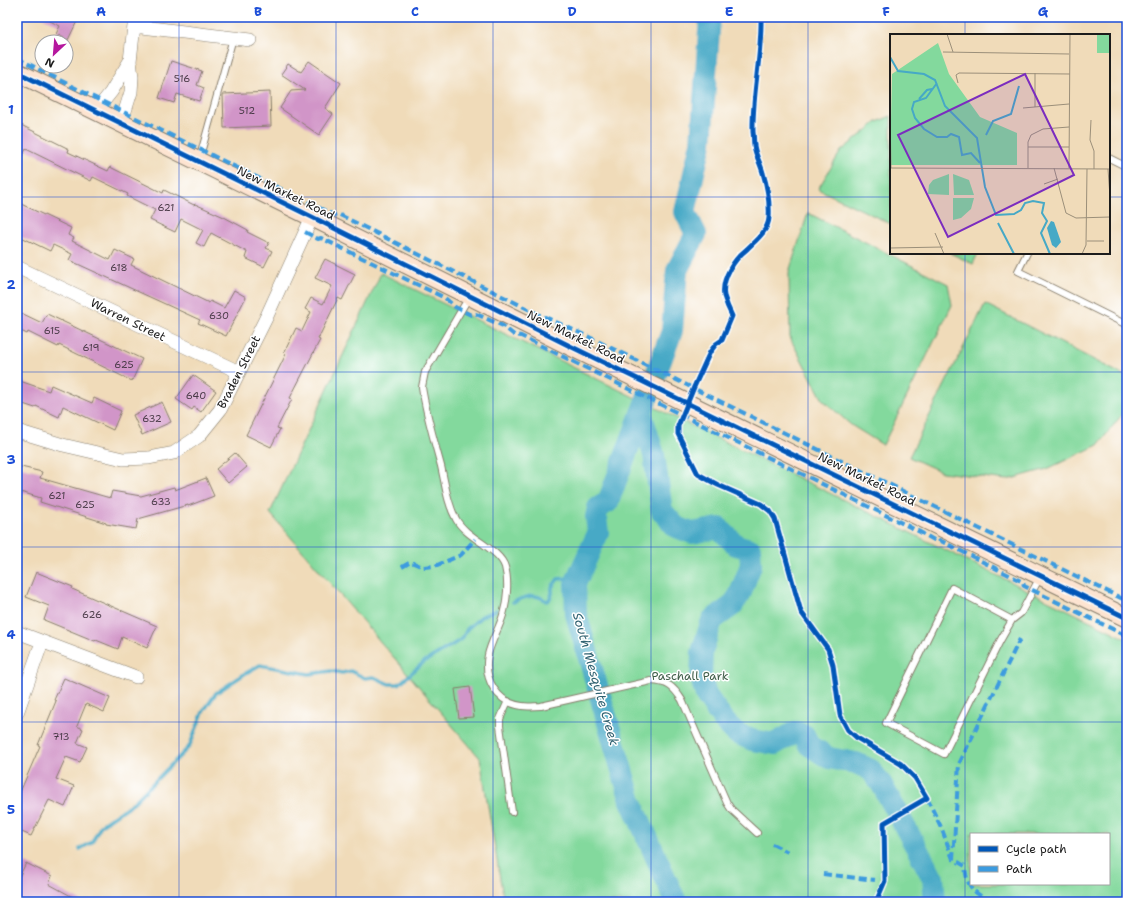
<svg xmlns="http://www.w3.org/2000/svg" width="1144" height="919" viewBox="0 0 1144 919" font-family="'Shantell Sans',sans-serif">
<rect width="100%" height="100%" fill="#fff"/>
<filter id="ink" filterUnits="userSpaceOnUse"><feTurbulence type="fractalNoise" baseFrequency=".025" numOctaves="2"/><feDisplacementMap in="SourceGraphic" scale="8" xChannelSelector="R" yChannelSelector="G"/><feConvolveMatrix kernelMatrix="1 2 1 2 8 2 1 2 1" color-interpolation-filters="sRGB"/></filter>
<filter id="wash" filterUnits="userSpaceOnUse"><feTurbulence type="fractalNoise" baseFrequency=".012" numOctaves="4" result="noise"/><feDisplacementMap in="SourceGraphic" scale="16" xChannelSelector="R" yChannelSelector="G"/><feGaussianBlur stdDeviation="0.9" result="paint"/><feColorMatrix in="noise" values="0 0 0 0 0 0 0 0 0 0 0 0 0 0 0 0 0 1.4 0 .05"/><feComposite in="paint" operator="in"/></filter>
<g filter="url(#wash)">
<rect width="100%" height="100%" fill="#f0dbb9"/>
<!-- green -->
<path fill="#83d99d" stroke="#507a5c" fill-rule="evenodd" d="M891,116V224L818,189L841,151L877,122Z
M808,213L948,284L952,305L883,445L851,425L823,400L790,338L789,272Z
M950,253H978L973,264Z
M381,273L1127,639V902H504L480,758L270,513ZM971,834H1109V884H971Z
M985,304L1127,377V408L1098,445L1047,469L1007,480L942,472L909,457Z"/>
<g fill="none" stroke-linecap="round" stroke-linejoin="round">
<!-- stream -->
<path stroke="#46a9c6" stroke-width="3.5" d="M513,602C526,597 535,592 546,601L549,600L552,594V587L558,579L568,578L572,567L585,563
M80,849L92,842L101,825L134,802L189,747L203,712L216,693L246,673L260,665L309,674L331,671L342,673L351,671L365,678L374,677L389,684H399L424,662L462,639L467,629L482,616L496,610"/>
<!-- river -->
<path stroke="#46a9c6" stroke-width="22" d="M641,413L654,455L662,511L676,527L692,533L719,528L736,545L750,549L751,565L740,594L732,606L712,620L702,652L701,678L706,695L723,720L736,733L752,740L775,744L795,732L804,735L809,745L829,758L856,763L871,770L882,785L933,878L935,902
M676,902L631,801L576,614L575,584L598,533L596,517L598,508L608,502L672,331L677,270L696,234L685,212L701,143L710,17"/>
</g>
<g id="blocks">
<!-- building -->
<path fill="#d195c8" d="M42,17H79L68,40L56,34L60,26Z
M171,61L202,71L197,85L204,88L199,101L177,94L174,103L159,98Z
M309,61L341,83L325,108L333,114L319,135L280,108L291,91L305,90L281,74L288,64L301,72Z
M270,92L271,126L224,128L223,94Z
M17,123L69,149L68,152L108,171L110,167L163,193L164,190L194,205L195,204L224,217L248,230L247,232L269,243L266,248L272,251L264,267L245,258L247,252L211,233L204,247L196,243L203,230L181,219L175,232L150,220L155,210L127,196L128,194L93,177L91,181L26,149L17,167Z
M19,203L71,228L68,235L74,238L72,241L110,260L115,250L134,259L131,265L209,303L210,301L224,308L234,290L246,297L226,336L198,323L200,320L69,260L72,254L53,245L50,251L17,235V208Z
M325,259L355,274L342,300L338,298L318,339L320,340L290,398L292,399L277,428L280,429L271,447L246,435L286,354L284,353L296,328L302,331L311,312L305,309L311,298L323,304L332,286L315,278Z
M17,311L42,323L47,314L142,359L132,381L59,345L58,347L28,332L27,334L17,329Z
M193,375L216,391L201,412L194,407L192,410L176,399Z
M17,380L49,391L51,385L92,403L94,398L121,411L113,430L63,406L59,417L36,406L35,408L17,402Z
M162,402L171,422L142,435L133,415Z
M235,453L247,467L228,483L216,469Z
M17,466L42,472L40,478L110,498L112,491L141,496L174,487L175,490L206,478L214,496L188,506V505L138,519L136,529L106,524V523L40,502L41,498L17,491Z
M36,572L73,587L72,589L157,626L147,648L122,637L118,649L96,640L95,641L44,620L49,606L26,597Z
M64,678L110,698L104,712L86,704L77,726L83,729L77,743L87,747L80,762L66,757L56,779L74,786L65,807L49,800L31,836L17,830V799L40,746L38,745L56,701L54,700Z
M470,687L474,717L459,718L455,689Z
M26,863L52,876L49,884L82,902H17V881Z"/>
</g>
</g>
<g filter="url(#ink)">
<use href="#blocks" fill-opacity="0" stroke="#867c6a" stroke-width="1"/>
<g fill="none" stroke-linecap="round" stroke-linejoin="round">
<!-- lane casing -->
<g stroke="#867c6a" stroke-width="8">
<path id="lane" d="M1109,158L1127,167
M199,160L233,38
M1027,253L1018,271L1127,325
M469,297L425,372L422,387C426,414 434,440 441,466C445,483 447,503 456,519C466,538 500,549 505,567C509,581 507,602 503,615C499,629 491,641 488,655C483,679 497,703 522,706C528,707 535,706 541,706L651,681C668,682 673,686 682,700L727,803L731,809L757,833
M1012,620L952,588L886,723L944,754L1000,641L1012,620L1021,613L1040,577
M508,701L500,719V726L512,812"/>
</g>
<!-- street casing -->
<g stroke="#867c6a" stroke-width="14">
<path id="street" d="M134,26L250,40
M91,109L103,102L111,92L130,61
M121,124L131,92L132,77L130,61L135,17
M17,267L239,372
M17,431L63,445L123,459L149,458L174,453L199,436L220,410L266,318L312,217
M17,632L136,677
M17,713L42,642"/>
</g>
<!-- secondary casing -->
<g stroke="#867c6a" stroke-width="20">
<path id="secondary" d="M17,72L312,217L570,346L1127,618"/>
</g>
<!-- lane -->
<use href="#lane" stroke="#fff" stroke-width="6"/>
<!-- street -->
<use href="#street" stroke="#fff" stroke-width="13"/>
<!-- secondary -->
<use href="#secondary" stroke="#fde4d1" stroke-width="18"/>
<!-- quiet -->
<path stroke="#3c9bdf" stroke-width="4" stroke-dasharray="8 4" stroke-linecap="butt" d="M1126,17L1127,33
M17,58L91,96L334,215L338,214L536,313L589,337L1127,601
M305,232L318,239L321,238L445,298L455,307L471,315L476,314L503,326L514,335L521,336L920,532L934,540L937,539L1023,582L1024,586L1127,636
M402,567L411,562L423,567L435,566L461,555L475,539
M927,798L941,827L953,859L965,866C967,888 973,892 991,902
M772,844L788,852
M953,859L959,764L1020,639
M823,874L875,880"/>
<!-- cycleway casing -->
<g stroke="#fff" stroke-width="8">
<path id="cycleway" d="M761,17C762,56 752,93 753,132C754,137 753,144 755,150C757,158 761,165 763,173C767,186 770,204 769,218C768,231 756,240 747,249C734,259 721,279 724,296C726,303 729,310 732,316L722,340L716,344L710,352L694,387L678,426V434L698,474L718,485L761,504L770,511L775,519L801,612L828,649L833,665L840,715L848,730L857,738L901,764L915,778L927,798L884,823L885,881L876,902
M17,72L312,217L570,346L1127,618"/>
</g>
<!-- cycleway -->
<use href="#cycleway" stroke="#0057b8" stroke-width="5"/>
</g>
</g>
<!-- grid -->
<path fill="none" stroke="#1d4ed8" stroke-width="1" stroke-opacity="0.55" d="M179,17V902M336,17V902M493,17V902M651,17V902M808,17V902M965,17V35M17,197H891M1109,197H1127M965,253V902M17,372H1127M17,547H1127M17,722H1127"/>
<g text-anchor="middle" dominant-baseline="central" stroke-width="3" stroke-linejoin="round" paint-order="stroke">
<!-- number labels -->
<g font-size="10" fill="#493a47">
<text x="182" y="78">516</text>
<text x="247" y="110">512</text>
<text x="166" y="207">621</text>
<text x="119" y="267">618</text>
<text x="219" y="315">630</text>
<text x="52" y="330">615</text>
<text x="91" y="347">619</text>
<text x="124" y="364">625</text>
<text x="196" y="395">640</text>
<text x="152" y="418">632</text>
<text x="57" y="495">621</text>
<text x="161" y="501">633</text>
<text x="85" y="504">625</text>
<text x="92" y="614">626</text>
<text x="61" y="736">713</text>
</g>
<!-- street labels -->
<g font-size="12" fill="#1c1c1c" stroke="#fff">
<text transform="translate(286 193) rotate(26)">New Market Road</text>
<text transform="translate(128 320) rotate(26)">Warren Street</text>
<text transform="translate(576 337) rotate(26)">New Market Road</text>
<text transform="translate(239 372) rotate(-63)">Braden Street</text>
<text transform="translate(867 479) rotate(26)">New Market Road</text>
</g>
<!-- park labels -->
<g font-size="12" fill="#405e49" stroke="#fff">
<text x="690" y="676">Paschall Park</text>
</g>
<!-- water labels -->
<g font-size="13" font-style="italic" fill="#316271" stroke="#fff">
<text transform="translate(596 679) rotate(74)">South Mesquite Creek</text>
</g>
</g>
<!-- overview -->
<g transform="translate(890 34)">
<rect width="220" height="220" fill="#f0dbb9"/>
<path d="M207,0H220V19H207ZM48,9L59,40L90,83L127,99V131H0L2,40ZM59,140V161L38,160L39,151L43,146ZM63,140L79,146L84,161H64ZM63,164H84L81,175L71,184L63,186Z" fill="#83d99d"/>
<path d="M161,187L164,188L171,208L166,214L162,211L157,194Z" fill="#46a9c6"/>
<path fill="none" stroke="#46a9c6" stroke-width="2" d="M0,23L8,37L34,40L45,46L55,72L87,104L95,153L106,181L124,180L131,176L135,169L143,167L154,169L152,179L157,187L151,199L160,220M47,49L36,64L24,68L22,75L25,84L34,95L47,103H57L61,100L69,103L72,121L81,119L90,129M29,65L37,56L42,55M96,101L103,87L121,80L129,52M108,189L124,220"/>
<path fill="none" stroke="#9b8f7a" stroke-width="1" d="M57,0L63,18M53,18L179,20M145,39V73M68,49L66,41L69,39L180,40M133,74L179,70M0,80L1,134M201,86L200,106L204,117V135M138,113H179M0,134L220,135M138,134V108L141,101L153,95L179,93M164,134L176,179L186,184L220,183M179,134L180,0M218,135L220,163M154,150L168,145M45,199L54,220M197,207H214M0,214L53,213M192,220L196,211L197,135"/>
<path fill="#7b2cbf" fill-opacity="0.15" stroke="#7b2cbf" stroke-width="2" d="M135,40L184,141L58,203L8,101Z"/>
<rect width="220" height="220" fill="none" stroke="#1c1c1c" stroke-width="2"/>
</g>
<!-- margin -->
<rect width="1144" height="919" fill="none" stroke="#fff" stroke-width="44"/>
<!-- legend -->
<rect x="970" y="833" width="140" height="52" fill="#ffffff" stroke="#a4a4a4"/>
<rect x="978" y="846" width="20" height="6" fill="#0057b8" stroke="#a4a4a4"/>
<text x="1006" y="853" font-size="12" fill="#1c1c1c">Cycle path</text>
<rect x="978" y="866" width="20" height="6" fill="#3c9bdf" stroke="#a4a4a4"/>
<text x="1006" y="873" font-size="12" fill="#1c1c1c">Path</text>
<!-- north arrow -->
<g transform="translate(54 54) rotate(206)"><circle r="19" fill="#ffffff" stroke="#a4a4a4"/>
<path d="M0-3L7 15L0 10L-7 15Z" fill="#b5179e"/>
<text y="-6" font-size="11" font-weight="bold" text-anchor="middle" fill="#1c1c1c">N</text>
</g>
<rect x="22" y="22" width="1100" height="875" fill="none" stroke="#1d4ed8" stroke-width="1.5"/>
<g font-size="13" text-anchor="middle" font-weight="bold" fill="#1d4ed8">
<text x="101" y="16">A</text>
<text x="258" y="16">B</text>
<text x="415" y="16">C</text>
<text x="572" y="16">D</text>
<text x="729" y="16">E</text>
<text x="886" y="16">F</text>
<text x="1043" y="16">G</text>
<text x="11" y="114">1</text>
<text x="11" y="289">2</text>
<text x="11" y="464">3</text>
<text x="11" y="639">4</text>
<text x="11" y="814">5</text>
</g>
</svg>
